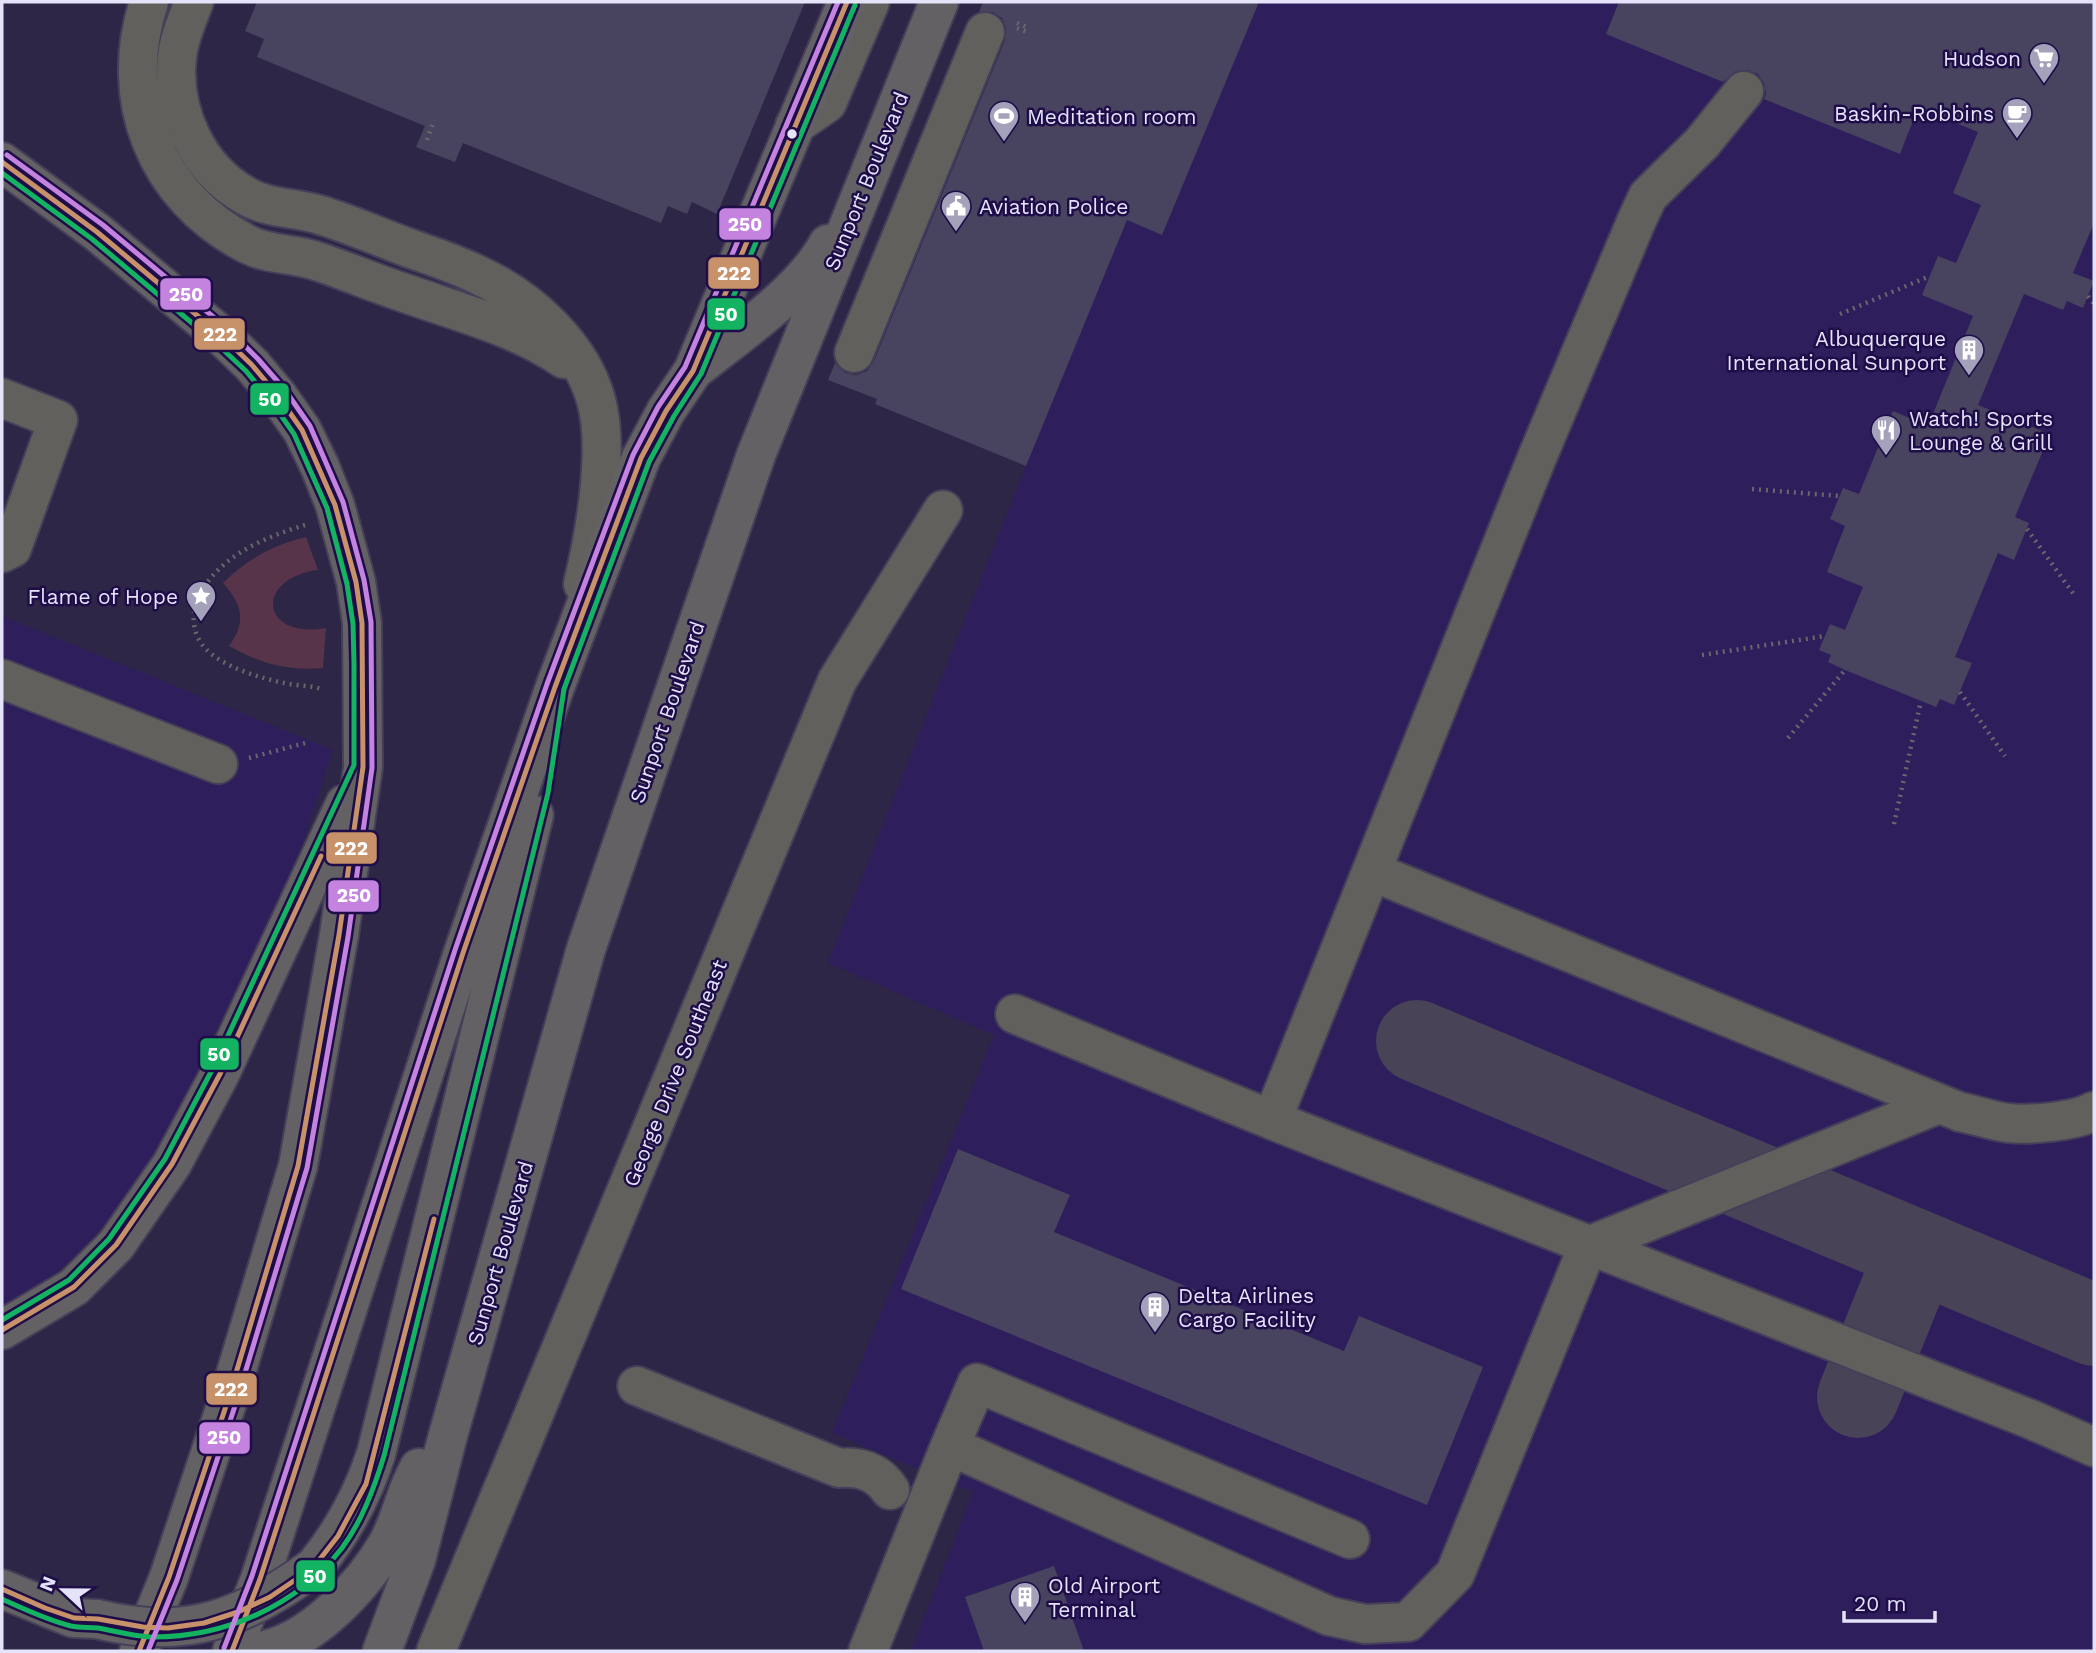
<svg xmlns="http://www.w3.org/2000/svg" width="2096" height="1653" viewBox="0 0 2096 1653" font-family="'Work Sans',sans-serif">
<rect width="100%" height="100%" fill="#2e2646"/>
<!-- built -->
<path fill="#2e1f5c" d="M983,2H1002L1013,6L1039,2H2094V1651H911L973,1492L832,1433L994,1035L828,963L1026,466L875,404L901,341L881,333L954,154L980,164L1022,40L1001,31L972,27Z
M2,616L333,750L303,843L230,1019L153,1160L132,1193L80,1253L49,1279L2,1310Z"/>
<!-- green -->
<path fill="#573449" d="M306,537L318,570C254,578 260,640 326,628L323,668C286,671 262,664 229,646C247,622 242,604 223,583C247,559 273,545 306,537Z"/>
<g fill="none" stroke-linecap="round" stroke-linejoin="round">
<!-- taxiway -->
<path stroke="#494358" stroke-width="82" d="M1417,1041L2094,1325
M1858,1397L1917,1251"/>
</g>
<!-- building -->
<path fill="#48435e" d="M257,2H805L717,214L692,202L687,214L668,206L661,223L463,143L455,162L416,147L425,126L257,57L264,39L245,31Z
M983,2H1259L1162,235L1127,220L1026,466L875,404L877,399L828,380L835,363L845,373L856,375L867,371L874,361L1005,40L1006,28L1002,18L993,12H979Z
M1619,2H2094V223L2073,273L2094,281L2083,308L2067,301L2063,310L2024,294L1978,405L2050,434L2015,517L2029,523L2014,560L1998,553L1955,657L1972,663L1954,705L1940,699L1936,707L1845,670L1828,662L1831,655L1819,650L1830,624L1845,630L1863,587L1827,572L1845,526L1830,519L1843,488L1859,494L1893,411L1928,426L1973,316L1922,295L1938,256L1956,263L1981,205L1953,193L1978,132L1918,108L1900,154L1764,99L1766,94L1764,83L1758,74L1748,70L1736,71L1723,82L1606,34Z
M958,1149L1070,1195L1054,1232L1344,1351L1359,1316L1483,1367L1427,1505L901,1289Z
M1054,1566L1084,1651H984L965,1597Z"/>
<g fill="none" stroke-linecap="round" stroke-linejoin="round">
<!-- minor casing -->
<g stroke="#463f59" stroke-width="42">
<path id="minor" d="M149,2C117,99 155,196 247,244C268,255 291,253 313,260C345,270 376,284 408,294C461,313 517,327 564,359
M194,2C187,20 179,38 177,57C171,112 198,169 246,196C269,209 293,207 317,214C347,223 377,236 406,247C431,256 457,264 480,276C530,299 581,346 596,400C610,449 595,534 583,584
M795,125L827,103L870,2
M854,353L985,32
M2,398L58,420L12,548L2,553
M2,679L218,764
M1373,872L1960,1112C1976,1115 1992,1121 2008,1123C2030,1125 2075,1122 2094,1111
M1015,1014L1272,1120L2030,1419L2094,1447
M1272,1120L1536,460L1636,222L1648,196L1702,143L1744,91
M637,1386L839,1468C860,1466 878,1472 890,1490
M950,1446L977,1383L1350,1539
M436,1651L837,681L943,510
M868,1651L950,1446L1329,1616L1365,1624L1408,1622L1455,1574L1588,1246L1939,1104"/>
</g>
<!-- major casing -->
<g stroke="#463f59" stroke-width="42">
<path id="major" d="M2,162L97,232L223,337L252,365L278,396L302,430L320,467L335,505L356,582L362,623L363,767L339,935L298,1166L227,1403L169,1577L139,1651
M694,370C738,335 802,292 828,244
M2,1330L74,1287L116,1245L172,1164L220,1074L345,804
M314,1567C343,1532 362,1497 376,1454L534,815
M2,1589L73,1618L97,1619
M232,1651L260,1579L463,953L555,687L641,458L666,411L693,371L847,2
M259,1651C310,1644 364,1585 388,1543C401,1519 405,1492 419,1468
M382,1651L416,1560L447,1439L586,949L756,455L939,2"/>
</g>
<!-- path -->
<path stroke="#6a676c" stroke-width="4.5" stroke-dasharray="2 5" stroke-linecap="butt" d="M1017,23L1029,28
M1017,28L1027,32
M427,140L434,120
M2088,296L2094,304
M1840,314L1930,276
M1752,489L1840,496
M305,525C262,538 212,559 196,604C191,620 194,637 206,649C223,667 260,678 284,683C297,686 309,685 321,689
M2027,529L2075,596
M1702,655L1825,636
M1960,692L2005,756
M1788,738L1845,670
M249,758L309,742
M1894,824L1921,701"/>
<!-- minor -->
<use href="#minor" stroke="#61605d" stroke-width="38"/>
<!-- major -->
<use href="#major" stroke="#646165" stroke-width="38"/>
<!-- major-bridge casing -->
<g stroke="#463f59" stroke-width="42" stroke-linecap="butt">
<path id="major-bridge" d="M97,1619C186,1641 242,1619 314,1567"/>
</g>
<!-- major-bridge -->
<use href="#major-bridge" stroke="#646165" stroke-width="38"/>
<!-- bus-1 casing -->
<g stroke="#1e0d48" stroke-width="10">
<path id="bus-1" d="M2,162L97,232L223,337L252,365L278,396L302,430L335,505L356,582L362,623L363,767L339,935L298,1166L227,1403L169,1577L139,1651
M2,1330L74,1287L116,1245L172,1164L220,1074L321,856
M2,1589L45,1608L74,1618L98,1619L143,1627L168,1628L204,1623L238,1612L270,1597L313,1568L338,1536L366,1484L434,1219
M232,1651L260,1579L463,953L555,687L641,458L666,411L693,371L847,2"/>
</g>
<!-- bus-2 casing -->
<g stroke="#1e0d48" stroke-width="10">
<path id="bus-2" d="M2,173L92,239L217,344L246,371L271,401L294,434L327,508L347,584L353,624L354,663V765L212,1070L165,1159L109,1239L69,1280L2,1320
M2,1599C24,1609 47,1620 71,1626C80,1628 89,1627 98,1628C115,1631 132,1636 150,1637C224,1638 297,1606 342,1548C362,1521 374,1488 384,1456L548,793L564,689L649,462L674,416L701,374L855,5"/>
</g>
<!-- bus-3 casing -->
<g stroke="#1e0d48" stroke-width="10">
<path id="bus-3" d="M7,155L103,225L229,330L258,359L285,390L310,426L343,502L364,580L371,622L372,768L348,937L307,1168L235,1406L177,1580L148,1651
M224,1648L252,1576L455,950L547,684L633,455L658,407L685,367L838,2"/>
</g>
<!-- bus-1 -->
<use href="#bus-1" stroke="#c7916a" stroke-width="5"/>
<!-- bus-2 -->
<use href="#bus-2" stroke="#13b361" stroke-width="5"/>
<!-- bus-3 -->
<use href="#bus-3" stroke="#c483df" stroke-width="5"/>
</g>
<!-- icons -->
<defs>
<g id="supermarket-pin" transform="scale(1.575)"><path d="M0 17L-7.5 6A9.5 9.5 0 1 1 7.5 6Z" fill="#a4a1ba" stroke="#1e0d48"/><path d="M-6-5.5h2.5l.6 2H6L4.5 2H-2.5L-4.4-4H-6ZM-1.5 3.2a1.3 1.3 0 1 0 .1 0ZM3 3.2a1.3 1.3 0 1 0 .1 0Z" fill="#fff"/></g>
<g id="cafe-pin" transform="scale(1.575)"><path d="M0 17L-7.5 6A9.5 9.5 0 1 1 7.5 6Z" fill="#a4a1ba" stroke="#1e0d48"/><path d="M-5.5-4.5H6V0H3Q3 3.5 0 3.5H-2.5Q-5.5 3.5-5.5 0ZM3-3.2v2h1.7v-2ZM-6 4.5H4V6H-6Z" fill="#fff"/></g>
<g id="stadium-pin" transform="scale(1.575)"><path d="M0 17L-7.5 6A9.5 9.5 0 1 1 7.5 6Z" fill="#a4a1ba" stroke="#1e0d48"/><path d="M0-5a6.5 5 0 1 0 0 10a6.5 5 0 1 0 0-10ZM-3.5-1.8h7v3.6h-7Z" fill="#fff"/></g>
<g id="civic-pin" transform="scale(1.575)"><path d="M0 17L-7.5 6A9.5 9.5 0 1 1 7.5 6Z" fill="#a4a1ba" stroke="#1e0d48"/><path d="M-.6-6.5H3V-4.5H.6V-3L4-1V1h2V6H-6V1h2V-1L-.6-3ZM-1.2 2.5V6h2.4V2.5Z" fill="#fff"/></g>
<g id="building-pin" transform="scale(1.575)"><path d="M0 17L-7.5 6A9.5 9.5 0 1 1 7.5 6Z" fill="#a4a1ba" stroke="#1e0d48"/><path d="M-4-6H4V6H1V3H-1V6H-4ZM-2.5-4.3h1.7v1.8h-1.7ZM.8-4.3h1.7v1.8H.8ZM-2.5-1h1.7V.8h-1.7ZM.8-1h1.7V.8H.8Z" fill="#fff"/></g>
<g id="restaurant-pin" transform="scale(1.575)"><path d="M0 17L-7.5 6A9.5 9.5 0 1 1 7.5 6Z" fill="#a4a1ba" stroke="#1e0d48"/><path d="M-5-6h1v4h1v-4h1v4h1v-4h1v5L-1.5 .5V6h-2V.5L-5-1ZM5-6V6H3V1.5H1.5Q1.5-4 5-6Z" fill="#fff"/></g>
<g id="sight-pin" transform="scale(1.575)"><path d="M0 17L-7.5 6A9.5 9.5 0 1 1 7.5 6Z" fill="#a4a1ba" stroke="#1e0d48"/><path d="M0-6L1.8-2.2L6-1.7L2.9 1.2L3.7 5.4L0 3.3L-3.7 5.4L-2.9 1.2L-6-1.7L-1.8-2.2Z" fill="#fff"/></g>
</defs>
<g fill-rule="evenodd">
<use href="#supermarket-pin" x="2044" y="58"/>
<use href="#cafe-pin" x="2017" y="113"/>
<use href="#stadium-pin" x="1004" y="116"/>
<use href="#civic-pin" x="956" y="206"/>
<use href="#building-pin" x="1969" y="350"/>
<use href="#restaurant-pin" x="1886" y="430"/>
<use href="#sight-pin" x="201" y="596"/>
<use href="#building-pin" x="1155" y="1307"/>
<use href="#building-pin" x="1025" y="1597"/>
</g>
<!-- markers -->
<circle fill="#e4e3f9" stroke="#1e0d48" stroke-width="2.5" cx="792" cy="134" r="6"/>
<g text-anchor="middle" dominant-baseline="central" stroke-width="5" stroke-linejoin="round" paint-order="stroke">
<!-- poi labels -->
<g font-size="21" fill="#e4e3f9" stroke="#1e0d48" text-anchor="start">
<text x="2021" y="58" text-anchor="end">Hudson</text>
<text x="1994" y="113" text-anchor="end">Baskin-Robbins</text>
<text x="1027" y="116">Meditation room</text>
<text x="979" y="206">Aviation Police</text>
<text x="1946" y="338" text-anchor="end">Albuquerque<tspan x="1946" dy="24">International Sunport</tspan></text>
<text x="1909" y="418">Watch! Sports<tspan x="1909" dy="24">Lounge &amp; Grill</tspan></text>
<text x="178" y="596" text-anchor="end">Flame of Hope</text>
<text x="1178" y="1295">Delta Airlines<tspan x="1178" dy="24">Cargo Facility</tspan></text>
<text x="1048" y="1585">Old Airport<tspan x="1048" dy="24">Terminal</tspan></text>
</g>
<!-- street labels -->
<g font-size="21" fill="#e4e3f9" stroke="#1e0d48">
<text transform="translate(866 181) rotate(-68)">Sunport Boulevard</text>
<text transform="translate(667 712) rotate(-71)">Sunport Boulevard</text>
<text transform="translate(675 1073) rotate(-68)">George Drive Southeast</text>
<text transform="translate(500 1253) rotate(-74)">Sunport Boulevard</text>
</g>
</g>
<g stroke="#1e0d48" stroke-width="2.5">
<rect x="718" y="207" width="54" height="34" rx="7" fill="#c483df"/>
<rect x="707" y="256" width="53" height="34" rx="7" fill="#c7916a"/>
<rect x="159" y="277" width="53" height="34" rx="7" fill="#c483df"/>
<rect x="706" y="297" width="40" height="34" rx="7" fill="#13b361"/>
<rect x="193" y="317" width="53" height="34" rx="7" fill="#c7916a"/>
<rect x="249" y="382" width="41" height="34" rx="7" fill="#13b361"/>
<rect x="325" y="831" width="53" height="34" rx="7" fill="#c7916a"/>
<rect x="327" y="879" width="53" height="34" rx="7" fill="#c483df"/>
<rect x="199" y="1037" width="41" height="34" rx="7" fill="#13b361"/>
<rect x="205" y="1372" width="53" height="34" rx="7" fill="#c7916a"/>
<rect x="198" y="1421" width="53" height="34" rx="7" fill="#c483df"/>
<rect x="295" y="1559" width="41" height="34" rx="7" fill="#13b361"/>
</g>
<g font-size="19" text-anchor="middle" font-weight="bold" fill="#fff">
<text x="745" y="231">250</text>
<text x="734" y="280">222</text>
<text x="186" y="301">250</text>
<text x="726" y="321">50</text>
<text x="220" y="341">222</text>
<text x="270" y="406">50</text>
<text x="351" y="855">222</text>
<text x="354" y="902">250</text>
<text x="219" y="1061">50</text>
<text x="231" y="1396">222</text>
<text x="224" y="1444">250</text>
<text x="315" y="1583">50</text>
</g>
<!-- border -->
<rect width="2096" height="1653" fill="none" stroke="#e4e3f9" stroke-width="7"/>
<!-- north arrow -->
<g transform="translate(63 1590) rotate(292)" stroke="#1e0d48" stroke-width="5" paint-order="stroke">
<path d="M0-5L12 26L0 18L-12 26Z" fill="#e4e3f9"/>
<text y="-10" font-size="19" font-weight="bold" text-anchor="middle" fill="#e4e3f9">N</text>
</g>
<!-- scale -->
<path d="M1844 1611v10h91v-10" fill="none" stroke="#e4e3f9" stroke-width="3.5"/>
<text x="1854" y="1611" font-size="21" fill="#e4e3f9" stroke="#1e0d48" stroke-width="5" paint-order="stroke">20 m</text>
</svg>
